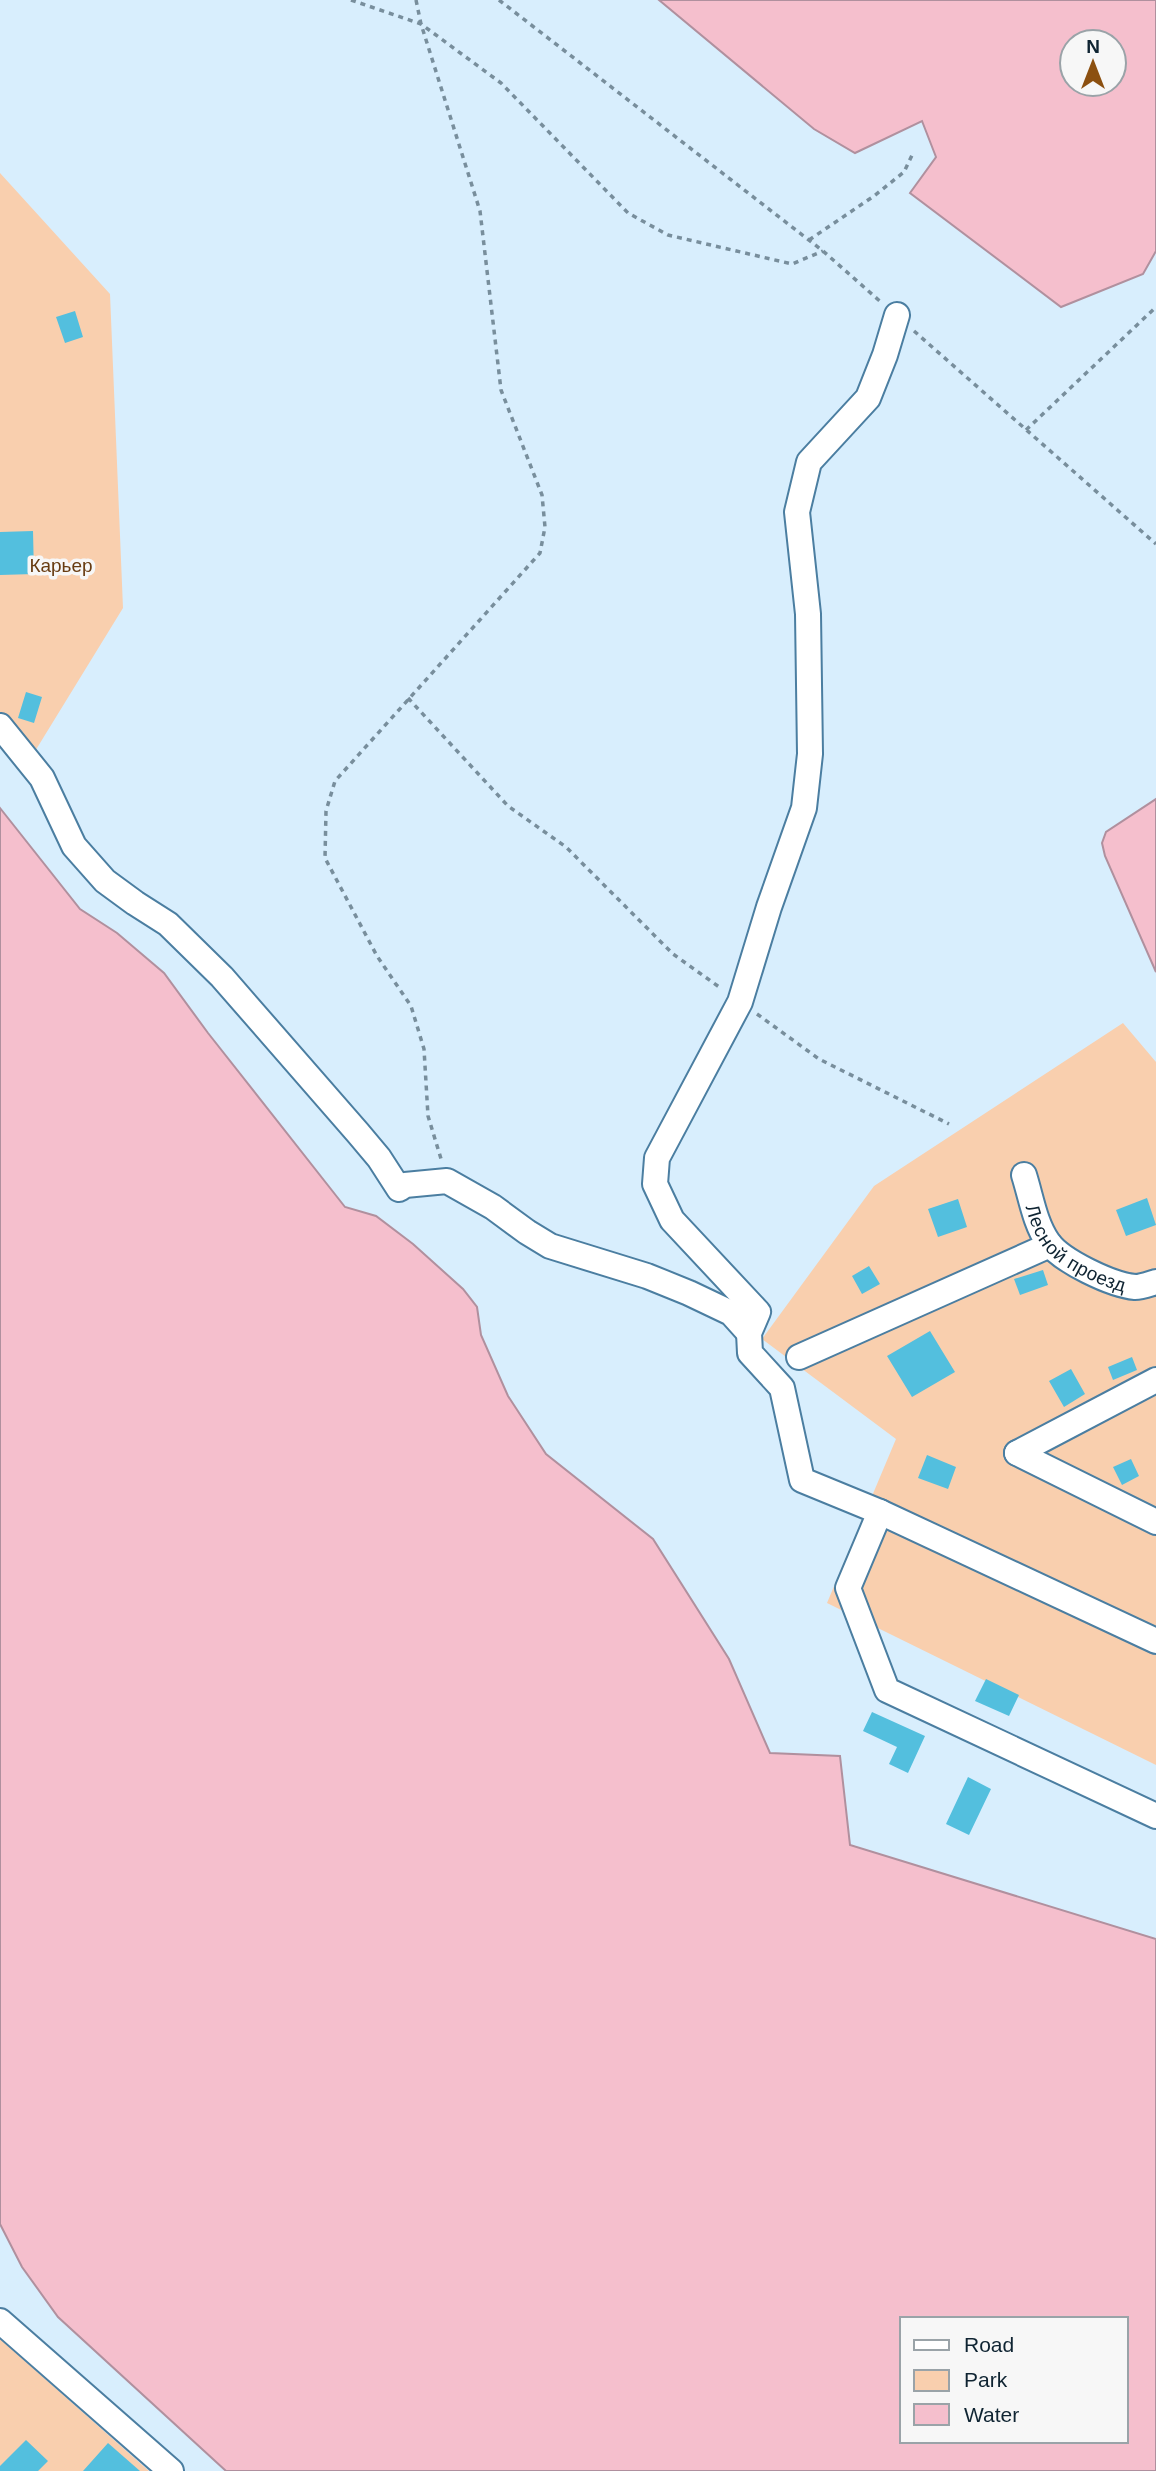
<svg xmlns="http://www.w3.org/2000/svg" width="1156" height="2471" viewBox="0 0 1156 2471" font-family="Arial,sans-serif">
<rect width="100%" height="100%" fill="#d8eefd"/>
<!-- green -->
<path fill="#f9cfae" d="M0,173L110,294L123,608L29,761L0,742Z
M1123,1023L1156,1062V1765L827,1603L896,1439L762,1339L874,1186Z
M0,2339L149,2471H0Z"/>
<!-- water -->
<path fill="#f5bfcd" stroke="#b0909e" stroke-width="2" fill-rule="evenodd" d="M659,0H1156V251L1143,274L1061,307L910,193L936,157L922,121L855,153L814,129ZM1072,42H1114V84H1072Z
M1156,799V972L1105,856L1102,843L1106,832Z
M0,808L80,909L117,933L164,973L208,1033L345,1207L376,1216L413,1244L463,1289L477,1307L481,1335L508,1396L546,1454L653,1539L729,1659L770,1753L840,1756L850,1845L1156,1939V2471H226L58,2317L22,2267L0,2224ZM902,2319H1126V2441H902Z"/>
<!-- building -->
<path fill="#53bfde" d="M75,311L83,337L65,343L56,317Z
M33,531L34,574L0,575V532Z
M26,692L42,697L34,723L18,718Z
M1147,1198L1156,1225L1126,1236L1116,1210Z
M958,1199L967,1227L938,1237L928,1209Z
M869,1266L880,1284L862,1294L852,1276Z
M1043,1270L1048,1285L1020,1295L1014,1279Z
M930,1331L955,1372L912,1397L887,1356Z
M1132,1357L1137,1370L1113,1380L1108,1367Z
M1071,1369L1085,1394L1064,1407L1049,1381Z
M927,1455L956,1467L948,1489L918,1478Z
M1131,1459L1139,1476L1122,1485L1113,1467Z
M986,1679L1019,1695L1009,1716L975,1701Z
M872,1712L925,1736L908,1773L889,1764L897,1747L863,1731Z
M968,1777L991,1789L969,1835L946,1824Z
M26,2440L48,2461L38,2471H0V2466Z
M108,2443L140,2471H83Z"/>
<g fill="none" stroke-linecap="round" stroke-linejoin="round">
<!-- minor casing -->
<g stroke="#4b7ea1" stroke-width="28">
<g id="minor">
<path d="M897,315L885,355L868,398L809,462L797,512L808,614L810,754L804,808L769,907L740,1002L657,1158L655,1184L672,1220L758,1312L749,1333L750,1353L782,1388L802,1480L880,1512L848,1588L887,1690L1156,1816"/>
<path d="M0,726L42,778L74,846L105,881L135,903L168,924L222,977L358,1133L379,1158L399,1189L405,1185L447,1181L493,1207L527,1232L550,1246L647,1276L689,1293L731,1313L749,1333"/>
<path id="s1" d="M1024,1175C1031,1197 1035,1224 1048,1242C1061,1261 1112,1285 1135,1287C1142,1287 1149,1284 1156,1282"/>
<path d="M799,1357L1050,1245"/>
<path d="M1017,1453L1156,1380"/>
<path d="M1017,1453L1156,1522"/>
<path d="M880,1512L1156,1641"/>
<path d="M0,2321L171,2471"/>
</g>
</g>
<!-- path -->
<path stroke="#788e9c" stroke-width="3.5" stroke-dasharray="5 5" stroke-linecap="butt" d="M351,0L421,24L501,83L628,213L668,235L792,264L823,251
M416,0L421,24L480,211L501,390L542,495L545,527L540,553L335,781L326,811L325,858L377,956L411,1006L424,1049L428,1116L442,1162
M499,0L823,251L882,303
M809,240L874,196L904,172L913,153
M914,331L1156,544
M1026,430L1156,307
M408,698L508,806L566,847L673,954L722,989
M757,1014L819,1059L949,1124"/>
<!-- minor -->
<use href="#minor" stroke="#fff" stroke-width="24"/>
</g>
<g text-anchor="middle" dominant-baseline="central" stroke-width="7" stroke-linejoin="round" paint-order="stroke">
<!-- park labels -->
<g font-size="19" fill="#683c11" stroke="#f7f7f7">
<text x="61" y="565">Карьер</text>
</g>
<!-- street labels -->
<g font-size="19" fill="#0f2432" stroke="#f7f7f7">
<text stroke="none"><textPath href="#s1" startOffset="96">Лесной проезд</textPath></text>
</g>
</g>
<!-- legend -->
<rect x="900" y="2317" width="228" height="126" fill="#f7f7f7" stroke="#9aa3a8" stroke-width="2"/>
<rect x="914" y="2340" width="35" height="10" fill="#ffffff" stroke="#9aa3a8" stroke-width="2"/>
<text x="964" y="2352" font-size="21" fill="#0f2432">Road</text>
<rect x="914" y="2370" width="35" height="21" fill="#f9cfae" stroke="#9aa3a8" stroke-width="2"/>
<text x="964" y="2387" font-size="21" fill="#0f2432">Park</text>
<rect x="914" y="2404" width="35" height="21" fill="#f5bfcd" stroke="#9aa3a8" stroke-width="2"/>
<text x="964" y="2422" font-size="21" fill="#0f2432">Water</text>
<!-- north arrow -->
<g transform="translate(1093 63)"><circle r="33" fill="#f7f7f7" stroke="#9aa3a8" stroke-width="2"/>
<path d="M0-5L12 26L0 18L-12 26Z" fill="#8c5010"/>
<text y="-10" font-size="19" font-weight="bold" text-anchor="middle" fill="#0f2432">N</text>
</g>
</svg>
